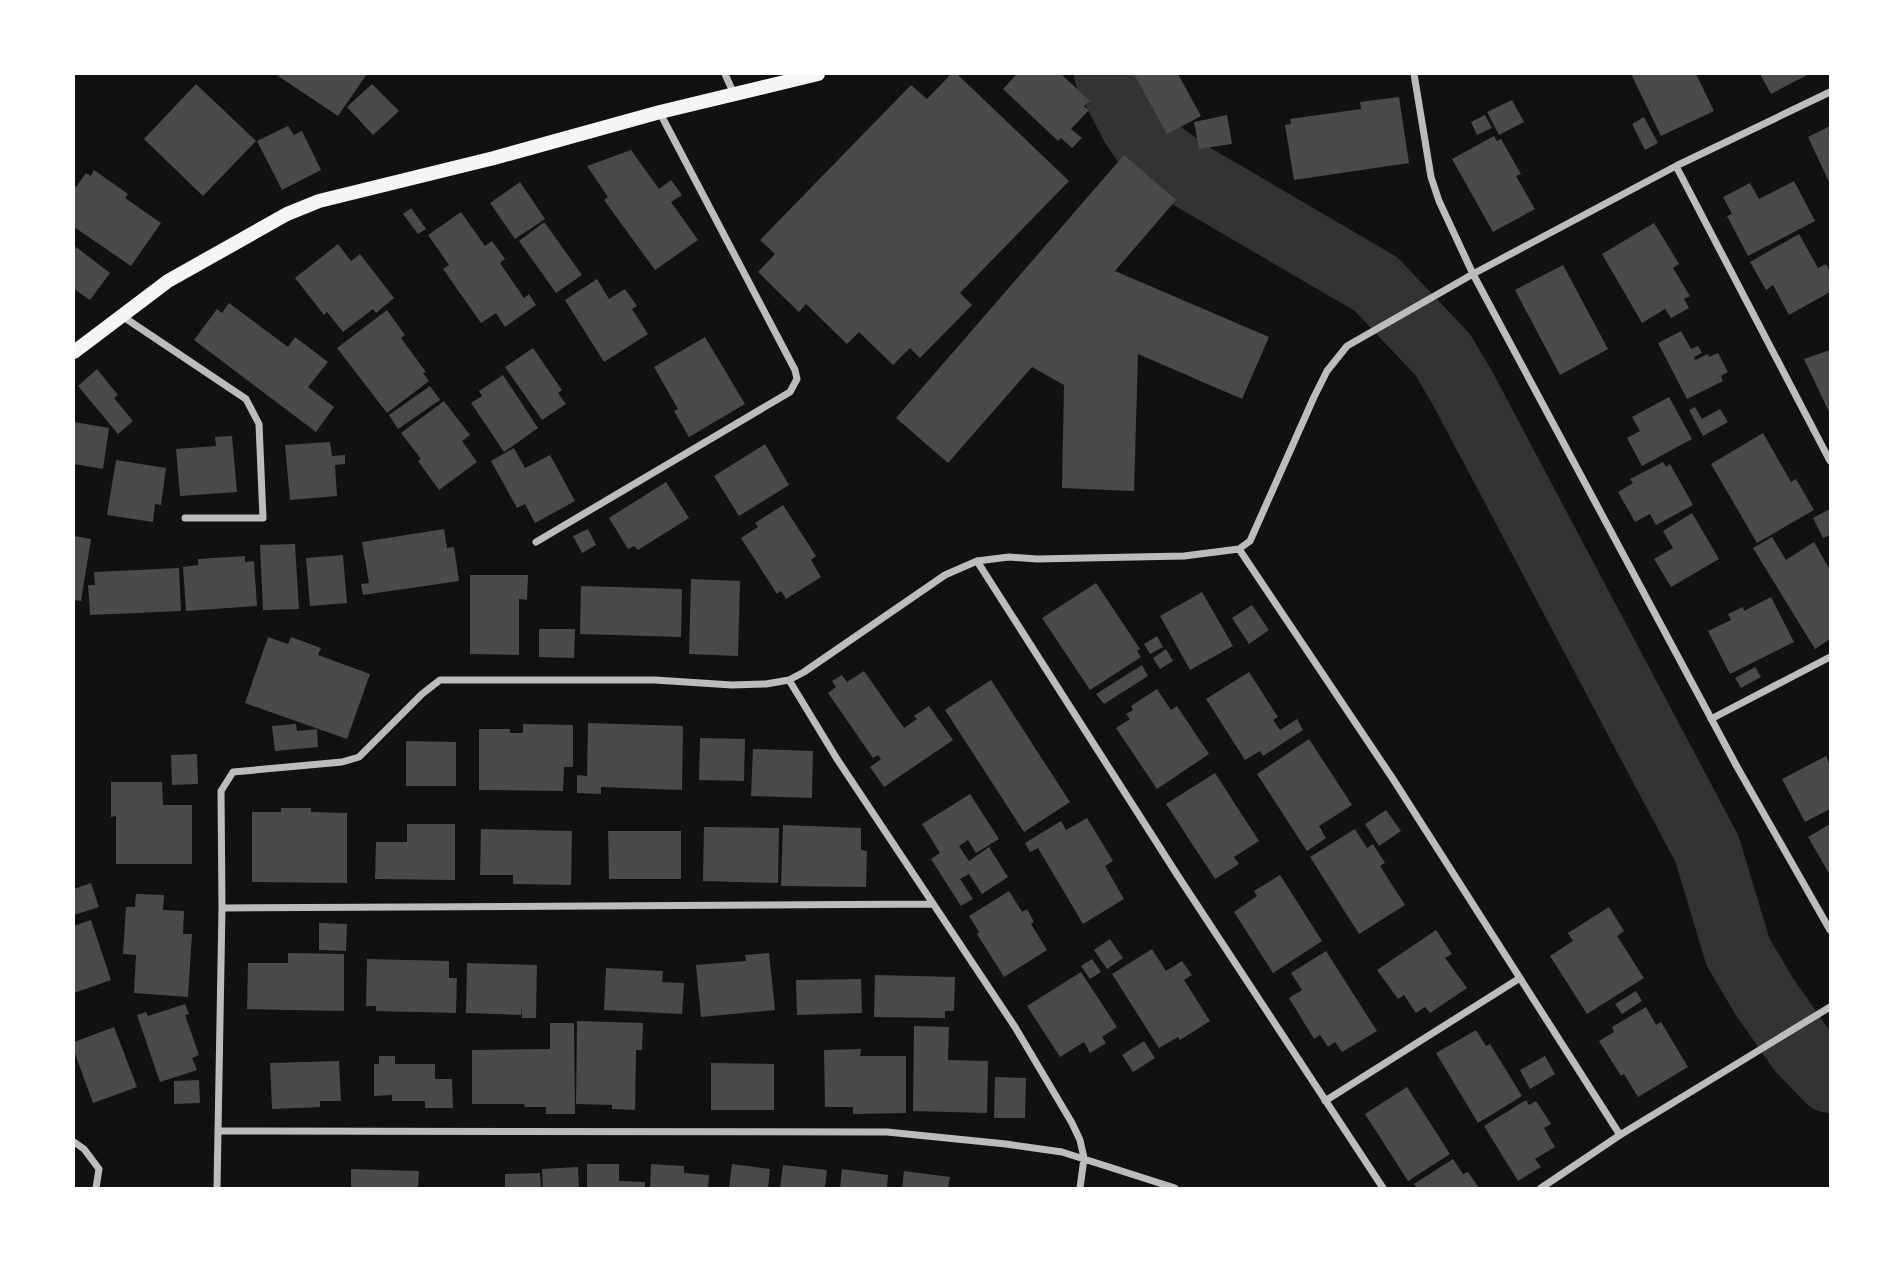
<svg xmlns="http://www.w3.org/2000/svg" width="1904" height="1262" viewBox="0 0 1904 1262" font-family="Barlow,sans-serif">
<rect width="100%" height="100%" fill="#111"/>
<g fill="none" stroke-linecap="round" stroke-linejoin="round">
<!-- river -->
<path stroke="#333" stroke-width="68" d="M1108,74L1134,125L1146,143L1186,173L1376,284L1443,355L1463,389L1707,849L1738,952L1764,996L1801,1049L1830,1079"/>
</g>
<!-- building -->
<path fill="#4a4a4a" d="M275,74H367L338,116Z
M951,74H957L1069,181L960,293L972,305L920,358L910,348L893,365L859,332L847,344L806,304L799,312L758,272L775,254L760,240L911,85L927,99Z
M1017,74H1061L1090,101L1084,106L1089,110L1071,129L1082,138L1072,148L1061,138L1058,141L1003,89Z
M1134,74H1178L1201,116L1167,134Z
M1631,74H1696L1714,111L1661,136Z
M1760,74H1809L1771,94Z
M196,84L256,141L203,196L144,139Z
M372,84L399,111L373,135L347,107Z
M1399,97L1409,163L1294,180L1285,125L1291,124L1290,119L1361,109L1360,102Z
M1512,100L1524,122L1499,135L1487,112Z
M1227,115L1232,144L1199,149L1194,122Z
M1485,115L1492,128L1477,135L1471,122Z
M1644,117L1658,143L1645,150L1632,124Z
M288,126L294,135L302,131L321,170L282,190L257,141Z
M1830,126V184L1808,137Z
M1494,136L1497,141L1501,139L1521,174L1516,176L1535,209L1493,232L1452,159Z
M631,150L659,189L671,180L682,195L671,202L698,240L655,270L604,200L608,197L587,166Z
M1124,155L1176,200L1115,271L1269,337L1242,399L1138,354L1134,491L1062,488L1064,385L1032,367L948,463L896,418Z
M94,170L128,194L125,198L161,223L131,266L74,227V185L76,187L86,173L91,176Z
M1794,181L1815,221L1748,256L1727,216L1732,214L1723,197L1750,183L1759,199Z
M520,182L545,219L515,239L490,203Z
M411,208L426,229L418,234L403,214Z
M461,212L485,246L492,241L505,259L500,263L524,298L529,294L536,305L505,327L496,313L481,323L443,269L449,265L428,235Z
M543,223H545L582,275L556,293L519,241Z
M1654,223L1679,264L1673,268L1690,296L1684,299L1689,308L1671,318L1665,309L1642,323L1602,254Z
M1799,234L1818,268L1826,264L1830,272V292L1789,315L1773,285L1766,290L1750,262Z
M338,244L351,261L360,254L394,298L376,313L373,309L343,332L327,312L324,315L295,278Z
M76,247L110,273L90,300L74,289V251Z
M1563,265L1608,349L1560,375L1515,290Z
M597,279L609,299L625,289L637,306L632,309L648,334L604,362L565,300Z
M229,303L288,347L295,337L328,362L308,387L334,407L316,432L194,340L217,309L222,313Z
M387,310L405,335L401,338L426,372L423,373L429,381L387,413L337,348Z
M1681,331L1691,349L1698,346L1702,353L1694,357L1695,360L1708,354L1709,357L1718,353L1728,372L1721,376L1723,381L1687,399L1658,343Z
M705,337L745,404L689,437L674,411L678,409L654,367Z
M533,348L562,390L558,393L566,404L542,420L505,367Z
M1830,350V414L1804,359Z
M97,369L118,395L114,398L133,421L118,434L78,386Z
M503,375L538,428L504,452L471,403L482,396L479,391Z
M430,386L440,400L398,429L389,415Z
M1669,397L1692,439L1642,466L1627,438L1640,431L1632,417Z
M444,401L470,435L462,441L477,462L439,490L418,461L421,459L401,433Z
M1695,407L1702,419L1720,409L1728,422L1703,436L1689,410Z
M74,422L109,428L103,469L74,464Z
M1763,433L1791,482L1796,479L1814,510L1757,543L1711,464Z
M232,436L237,492L180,496L176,449L216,446L215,437Z
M330,442L332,456L345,455V464L335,465L337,496L290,500L285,445Z
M765,444L789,485L739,516L714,476Z
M514,448L525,468L550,455L575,501L535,523L525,504L517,508L491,461Z
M116,460L166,468L161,505L155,504L153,522L107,515Z
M1663,462L1666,467L1670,464L1693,505L1656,525L1650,514L1635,522L1618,492L1633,483L1630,479Z
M666,482L689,518L638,550L634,546L628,549L609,518Z
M783,505L816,556L811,560L821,577L786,599L781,591L777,594L741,538L758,527L755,523Z
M1830,509V535L1823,538L1813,518Z
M1692,513L1719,559L1671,587L1654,559L1673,548L1663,531Z
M444,529L447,548L454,547L459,581L363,595L361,584L369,583L362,542Z
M588,529L596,545L582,553L573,536Z
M74,536L91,539L81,601L74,600Z
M1772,537L1786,560L1814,542L1830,570V639L1815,649L1753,548Z
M295,544L299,609L263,610L260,545Z
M343,555L347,603L310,606L306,558Z
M245,556V562L254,561L257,606L186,611L183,567L198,565V559Z
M179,568L181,611L90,615L88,585H95L94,572Z
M470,575H528L527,600L519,599V655L470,654Z
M691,579L740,581L738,656L689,654Z
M1096,583L1140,649L1137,651L1141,657L1090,690L1042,618Z
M581,586L682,589L681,637L580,634Z
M1202,592L1233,646L1190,670L1160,616Z
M1771,597L1794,642L1730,674L1708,631L1731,620L1728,614L1743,607L1744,611Z
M1252,605L1269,630L1249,644L1232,618Z
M539,629H575L574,658L539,657Z
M1157,636L1163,647L1150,654L1144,644Z
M268,637L288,644L291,637L321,648L318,655L370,674L347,739L245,703Z
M1166,649L1173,661L1160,669L1153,658Z
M1142,665L1148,676L1104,704L1096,694Z
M1755,667L1761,677L1741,688L1735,678Z
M864,671L904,728L917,719L914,716L929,706L953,740L884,787L870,767L881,759L878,755L873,758L828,693L836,687L832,681L842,675L847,682Z
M1249,672L1278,717L1273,720L1280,730L1297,719L1303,730L1263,756L1260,751L1245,760L1206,699Z
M991,680L1070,802L1024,832L945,710Z
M1157,689L1171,710L1177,706L1209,754L1157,789L1116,728L1130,719L1126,714L1133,710L1131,706Z
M588,723L683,726L682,790L601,787V794L577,793V775L587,776Z
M296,724L297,731L317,729L318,747L275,751L272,726Z
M523,724L573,725V767H564L563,791L479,790V729H510V733H523Z
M700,738L745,739L744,781L699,780Z
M1309,739L1352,805L1319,826L1326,838L1307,851L1257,774Z
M406,741L456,742V786H406Z
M753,749L813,751L812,798L751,796Z
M197,754L198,784L172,785L171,755Z
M1826,756L1830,765V809L1805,822L1782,779Z
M1215,773L1259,841L1234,857L1239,864L1215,879L1166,804Z
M111,782H162L163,805H192V864H116V816L111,817Z
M970,794L999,839L976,853L968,840L959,846L969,861L989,847L1008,877L982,894L969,874L960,879L973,899L961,906L931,859L940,853L922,824Z
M281,808H311V812L347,813V883L252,882V812H281Z
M1386,810L1401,831L1379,846L1365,824Z
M1087,818L1113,861L1105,866L1124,899L1083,924L1038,848L1030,852L1025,843L1061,821L1066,830Z
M407,824H455V880L375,879L376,842H407Z
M1830,824V875L1808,837Z
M783,825L861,828V850L867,851L866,887L781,886Z
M704,827L779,828L778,883L703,881Z
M481,829L572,831L571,885L513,884V875H480Z
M1355,829L1367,848L1373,844L1385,863L1380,866L1405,905L1359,934L1310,857Z
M608,831H681V879H609Z
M1280,875L1322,941L1273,973L1234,912L1257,896L1254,891Z
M91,883L99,907L74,915V889Z
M1009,891L1022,912L1027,909L1034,922L1031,924L1047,950L1004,977L977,934L979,932L969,916Z
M136,894L164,895L163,910L184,911L183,934H192L188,997L134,993L136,955L123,954L126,907H135Z
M1609,907L1624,931L1617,936L1644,978L1587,1014L1550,956L1573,941L1568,933Z
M91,920L111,980L74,993V926Z
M319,923L347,924L346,951L319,950Z
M1436,930L1452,954L1445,958L1467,988L1430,1013L1425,1007L1416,1013L1404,995L1398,999L1377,970Z
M1110,939L1123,958L1107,969L1094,950Z
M1152,949L1166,971L1182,961L1192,975L1184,980L1210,1021L1180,1040L1178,1037L1159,1048L1112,974Z
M1326,951L1377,1031L1342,1052L1335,1042L1328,1047L1320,1035L1314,1039L1289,998L1302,990L1291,973Z
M288,953L344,954V1011L247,1009L248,963H288Z
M769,953L775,1010L701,1017L696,965L746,961L745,955Z
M367,959L449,961V978H457L456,1013L376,1011V1006H366Z
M1092,959L1101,972L1090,979L1081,966Z
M467,963L537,965L536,1018H522L521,1007V1015L466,1013Z
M606,968L663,971L662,982L684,983L682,1014L604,1010Z
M1081,972L1117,1027L1102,1037L1106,1043L1090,1053L1084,1042L1060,1057L1027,1006Z
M875,975L955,977L954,1011H945V1018L874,1017Z
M861,979L862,1013L797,1015L796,980Z
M1636,991L1642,1001L1622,1014L1615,1004Z
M185,1004L189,1014L185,1015L199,1055L192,1058L197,1070L160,1082L137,1015L146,1012L148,1016Z
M1646,1007L1656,1025L1661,1022L1688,1067L1638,1097L1624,1074L1621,1076L1599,1041L1614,1032L1612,1027Z
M577,1021L643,1023L642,1050H636L635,1110L612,1109V1105L576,1104Z
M550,1023H574L575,1114H546V1107H525L524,1104H472V1050L550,1049Z
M914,1026L949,1027L948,1060L988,1061L987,1113L913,1111Z
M114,1027L137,1087L93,1103L74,1051V1042Z
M1476,1030L1486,1046L1490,1044L1522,1096L1478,1123L1436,1053Z
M1144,1041L1155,1058L1133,1072L1122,1055Z
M861,1049L860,1056H906V1113L853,1114V1107H825L824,1050Z
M379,1056H395V1064H435V1079H452L453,1108H425V1101H392V1095L374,1096V1064H379Z
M1545,1056L1555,1074L1530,1089L1520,1070Z
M339,1061L341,1101H320V1107L272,1109L270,1063Z
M711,1063L774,1064V1110H711Z
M995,1077L1026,1078L1025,1118H994Z
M199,1080L200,1103L174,1104V1081Z
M1407,1087L1450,1154L1408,1181L1365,1114Z
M1526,1100L1529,1105L1536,1101L1551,1124L1544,1128L1555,1147L1535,1159L1541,1167L1518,1181L1484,1126Z
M1453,1159L1463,1174L1468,1172L1479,1188H1417L1414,1184Z
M587,1164H619V1181L645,1182V1188H587Z
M651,1164L684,1166V1173L709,1175L708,1188H650Z
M732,1164L770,1169L768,1188H729Z
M783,1165L827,1170L825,1188H780Z
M578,1167L579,1188H543L542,1169Z
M351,1169L419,1171L418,1188H351Z
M842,1169L888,1175L887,1188H840Z
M904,1171L950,1177L948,1188H902Z
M540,1173L541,1188H505V1174Z"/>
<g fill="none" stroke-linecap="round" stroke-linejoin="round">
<!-- minor -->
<path stroke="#bcbcbc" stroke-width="7" d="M725,74L734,94
M1414,74L1431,177L1439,201L1473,274L1736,765L1830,930
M1676,166L1830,461
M122,316L246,399L259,424L263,518H185
M536,542L790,392L797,379L795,370L660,113
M1239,549L1393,779L1620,1135
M977,561L1178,876L1383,1188
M789,680L837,759L1015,1027L1072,1123L1080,1140L1084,1158L1080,1188
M1711,719L1830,657
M222,908L932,904
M1325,1101L1520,978
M219,1131L887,1132L1006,1144L1062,1152L1175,1188
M74,1142L84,1149L99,1169L96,1188
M217,1188L222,908L221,791L233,772L342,762L359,757L422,694L440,680H655L732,685L766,684L789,680L804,672L945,575L977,561L1009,557L1037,559L1184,556L1239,549L1250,541L1314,397L1327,371L1347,346L1473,274L1676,166L1830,92
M1541,1188L1620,1135L1830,1007"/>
<!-- secondary -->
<path stroke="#f5f5f5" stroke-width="14" d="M74,352L168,281L287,214L319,201L494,158L660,112L818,74"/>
</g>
<!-- border -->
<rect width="1904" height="1262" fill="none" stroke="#ffffff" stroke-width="150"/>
</svg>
